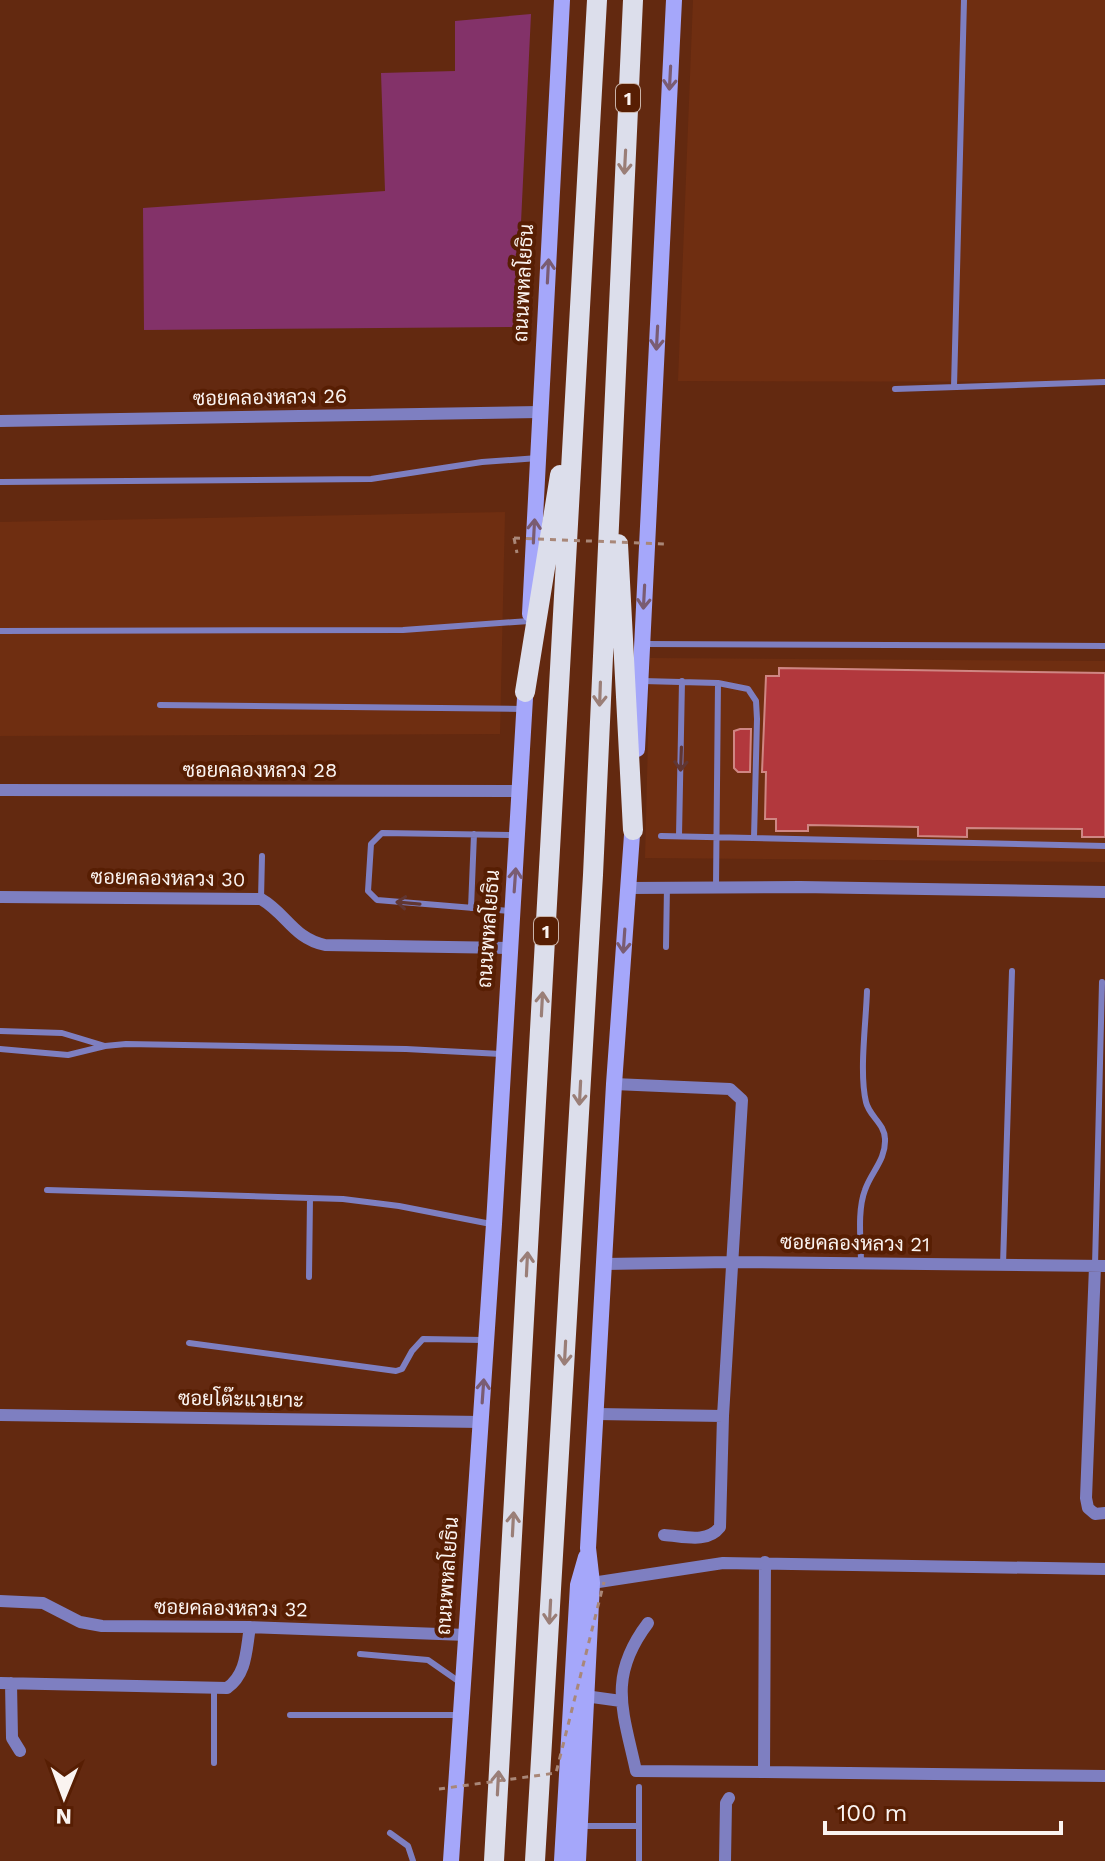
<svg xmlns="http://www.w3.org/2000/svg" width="1105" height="1861" viewBox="0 0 1105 1861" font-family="'Work Sans',Sarabun,sans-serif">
<rect width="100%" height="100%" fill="#632910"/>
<!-- built -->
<path fill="#6f2e11" d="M693,0H1105V382L678,381Z
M505,512L500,734L0,736V522Z
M650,658L1105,661V862L645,858Z"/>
<!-- green -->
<path fill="#833269" d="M531,14L516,327L144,330L143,208L385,191L381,73L455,71V21Z"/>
<!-- building -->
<path fill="#b2383d" stroke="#cf8683" stroke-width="2" d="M779,668L1105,673V837H1082V829L967,828V837L918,836V827L808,825V831H776V819H765L766,772H762L766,676H779Z
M740,729H751L750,772H738L734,768V731Z"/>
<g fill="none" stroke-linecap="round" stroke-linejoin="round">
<!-- path -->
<path stroke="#a98778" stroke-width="3" stroke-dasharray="6 6" stroke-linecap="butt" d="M514,538L517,553"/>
<!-- service -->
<path stroke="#7e7fc1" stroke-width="6" d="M954,387L964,0
M895,389L1105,382
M0,482L371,479L482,462L538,458
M0,631L403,630L529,621
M645,644L1105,646
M643,681L718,683L748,689L756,701L757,719L754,838
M160,705L524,709
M661,836L1105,846
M679,836L682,681
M716,887L718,683
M261,899L262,856
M471,908L474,834
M510,911L377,900L368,891L371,844L382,833L514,835
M666,947L667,886
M0,1031L62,1033L105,1046
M0,1049L68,1055L105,1046L126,1044L406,1049L501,1054
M47,1190L343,1199L399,1206L491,1224
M861,1263C861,1241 857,1211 865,1190C871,1172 886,1160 885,1139C885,1124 869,1116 866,1102C859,1073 866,1023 867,991
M1003,1265L1012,971
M1095,1266L1102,982
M309,1277L310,1198
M189,1343L396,1371L402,1369L412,1351L423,1339L483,1340
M360,1654L428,1660L461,1683
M290,1715H459
M214,1763V1687
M582,1826H639
M390,1833L408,1846L413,1861
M639,1861V1787"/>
<!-- minor -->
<path stroke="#7e7fc1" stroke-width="12" d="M0,421L540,412
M0,790L520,791
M628,888L800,887L1105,892
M0,897L261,899C287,914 293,938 325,945L511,948
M604,1264L731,1262L1105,1266
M1095,1266L1086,1498L1088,1508L1095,1514L1105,1513
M597,1414L723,1416L742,1100L730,1089L614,1084
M0,1415L481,1422
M664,1535C683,1536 707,1544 720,1527L723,1416
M765,1562L764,1772L1105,1776
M592,1583L723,1563L1105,1569
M0,1601L43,1603L80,1622L102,1626L250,1627L467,1635
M648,1623C607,1677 623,1711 636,1771L764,1772
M0,1683L227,1688C247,1674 246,1650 250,1627
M11,1683L12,1738L20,1751
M585,1696L621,1701
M725,1861L726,1803L729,1798"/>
<!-- secondary -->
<path stroke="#a5a7fa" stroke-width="16" d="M530,614L562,0
M637,749L674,0
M451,1861L494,1224L526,681
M562,1861L578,1585L586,1557
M578,1861L592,1583L588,1548L614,1084L633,821"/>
<!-- trunk -->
<path stroke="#dcdeeb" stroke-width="20" d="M618,544L633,830
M525,692L560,475
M494,1861L597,0
M535,1861L593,875L633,0"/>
<!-- path-bridge -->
<path stroke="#a98778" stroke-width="3" stroke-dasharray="6 6" stroke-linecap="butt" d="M514,538L664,544
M439,1789L556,1773L604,1582"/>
</g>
<!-- one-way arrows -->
<defs><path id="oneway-shaft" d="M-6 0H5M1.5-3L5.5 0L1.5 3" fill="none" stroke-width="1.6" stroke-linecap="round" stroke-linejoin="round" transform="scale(2)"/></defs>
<g stroke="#7a5c72">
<use href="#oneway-shaft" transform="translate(670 78) rotate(93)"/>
<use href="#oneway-shaft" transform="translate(548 271) rotate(-87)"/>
<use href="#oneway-shaft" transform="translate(657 338) rotate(93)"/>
<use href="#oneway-shaft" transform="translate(534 531) rotate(-87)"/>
<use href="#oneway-shaft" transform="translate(644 597) rotate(93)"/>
<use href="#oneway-shaft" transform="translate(515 880) rotate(-86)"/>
<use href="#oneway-shaft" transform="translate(624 941) rotate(94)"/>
<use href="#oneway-shaft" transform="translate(483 1391) rotate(-86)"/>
</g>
<g stroke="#9a7e77">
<use href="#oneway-shaft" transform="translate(625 162) rotate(93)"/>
<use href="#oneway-shaft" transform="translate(600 694) rotate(92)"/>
<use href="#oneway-shaft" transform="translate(542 1004) rotate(-87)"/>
<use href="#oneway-shaft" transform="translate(580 1093) rotate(93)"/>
<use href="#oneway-shaft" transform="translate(527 1264) rotate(-87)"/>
<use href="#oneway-shaft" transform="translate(565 1353) rotate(93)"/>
<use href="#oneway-shaft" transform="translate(513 1524) rotate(-87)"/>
<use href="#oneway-shaft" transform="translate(550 1612) rotate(93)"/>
<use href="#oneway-shaft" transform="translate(498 1783) rotate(-87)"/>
</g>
<g stroke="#613632">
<use href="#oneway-shaft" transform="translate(681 759) rotate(92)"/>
<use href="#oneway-shaft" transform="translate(408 903) rotate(-175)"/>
</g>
<g text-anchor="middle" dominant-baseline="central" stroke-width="8" stroke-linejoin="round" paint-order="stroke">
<!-- shield labels -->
<g fill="#571e03" stroke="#c9b3a9" stroke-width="2">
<rect x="616" y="84" width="24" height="28" rx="6"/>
<rect x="534" y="917" width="24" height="28" rx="6"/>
</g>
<g font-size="18" font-weight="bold" fill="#faf3f0">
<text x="628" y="98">1</text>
<text x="546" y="931">1</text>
</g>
<!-- street labels -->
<g font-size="20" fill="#faf3f0" stroke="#571e03">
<text transform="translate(523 283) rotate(-87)">ถนนพหลโยธิน</text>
<text transform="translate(270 397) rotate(-1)">ซอยคลองหลวง 26</text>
<text x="260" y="770">ซอยคลองหลวง 28</text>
<text transform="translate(168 878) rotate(1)">ซอยคลองหลวง 30</text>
<text transform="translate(488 929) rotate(-86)">ถนนพหลโยธิน</text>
<text transform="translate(855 1243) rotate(1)">ซอยคลองหลวง 21</text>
<text transform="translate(241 1399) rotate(1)">ซอยโต๊ะแวเยาะ</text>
<text transform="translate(447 1576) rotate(-86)">ถนนพหลโยธิน</text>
<text transform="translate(231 1608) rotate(1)">ซอยคลองหลวง 32</text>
</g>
</g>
<!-- north arrow -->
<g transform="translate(64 1797) rotate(181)" stroke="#571e03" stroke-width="6" paint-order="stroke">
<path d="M0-6L14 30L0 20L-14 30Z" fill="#faf3f0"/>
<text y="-12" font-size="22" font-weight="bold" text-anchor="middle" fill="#faf3f0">N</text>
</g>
<!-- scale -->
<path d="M825 1821v12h236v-12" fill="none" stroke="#faf3f0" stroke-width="4"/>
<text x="837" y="1821" font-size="24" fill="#faf3f0" stroke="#571e03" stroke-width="6" paint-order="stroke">100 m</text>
</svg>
